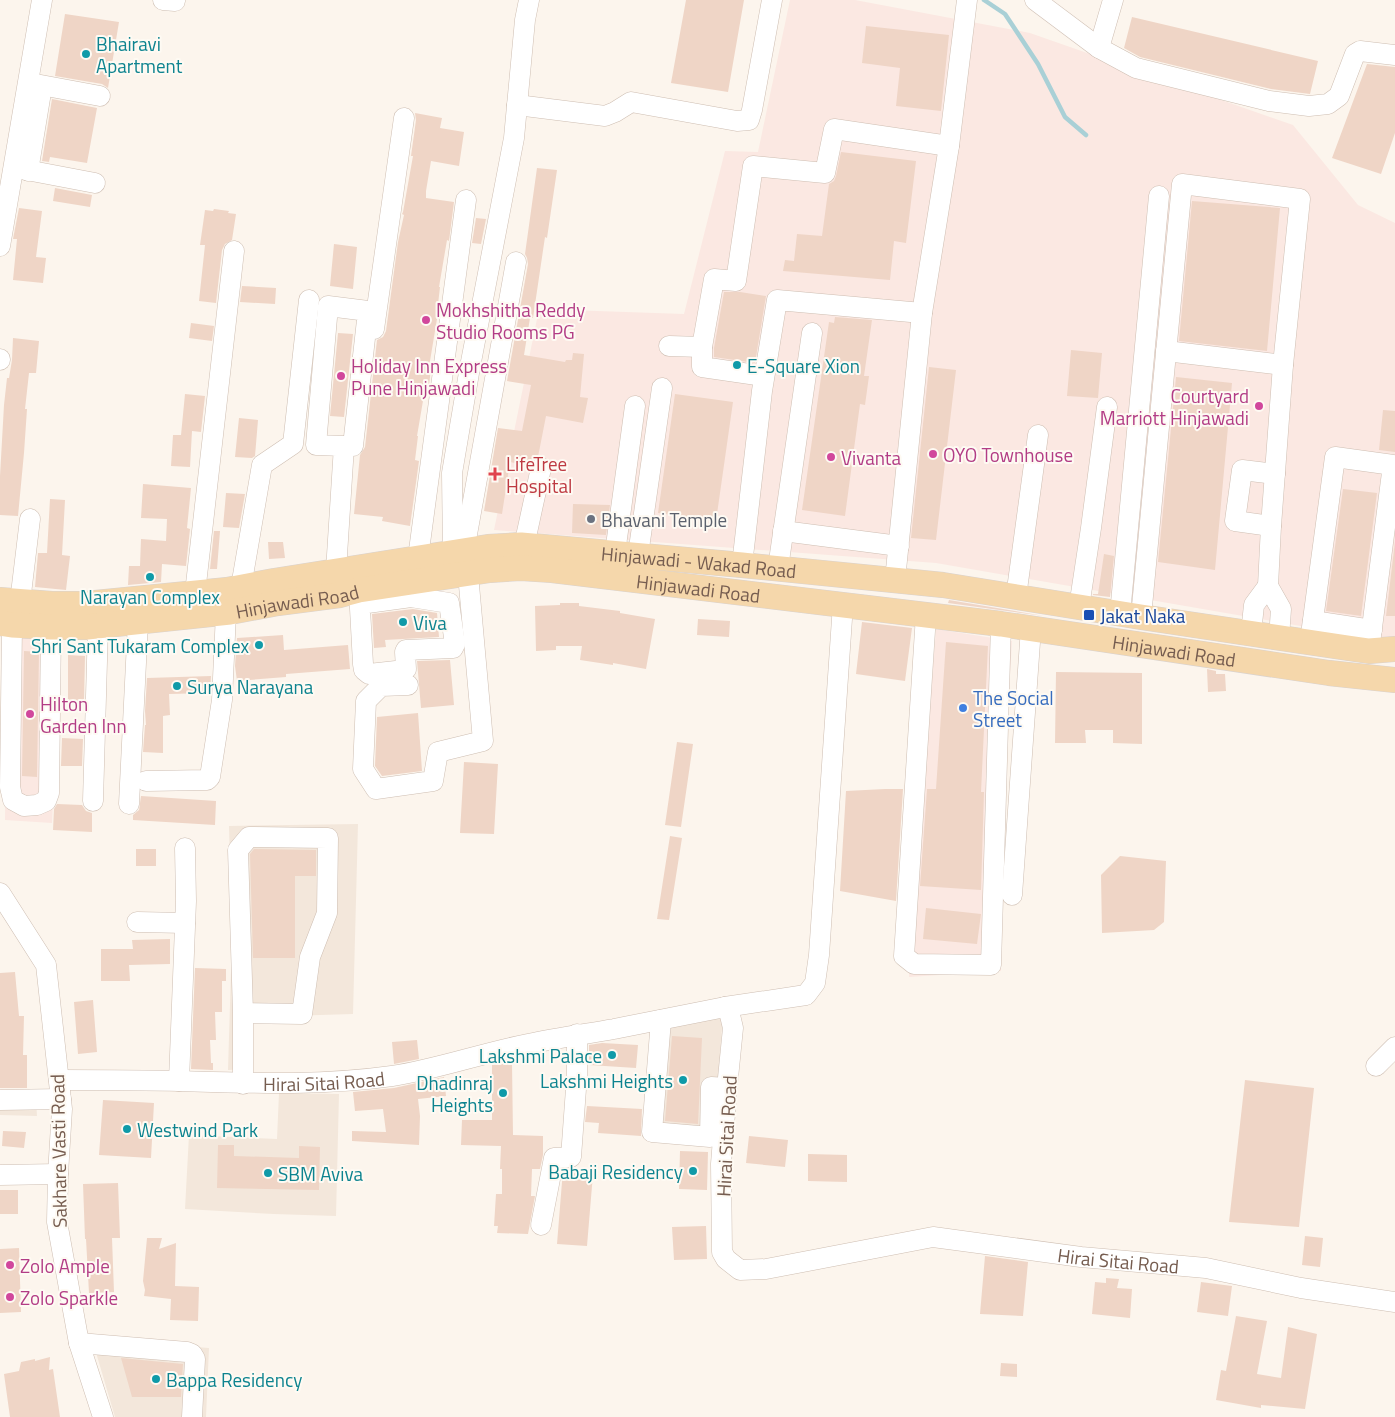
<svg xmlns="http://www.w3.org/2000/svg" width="1395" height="1417" viewBox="0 0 1395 1417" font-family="'Titillium Web',sans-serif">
<rect width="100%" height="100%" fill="#fcf5ed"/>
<!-- residential -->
<path fill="#f3e7db" d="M358,824L353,1014L250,1017V1069L228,1070L232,939L229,826Z
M723,1013L714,1142L648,1136L658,1024Z
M279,1093L339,1094L336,1216L274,1214L185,1209L189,1135L277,1139Z
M0,1097L36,1098L37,1116L0,1115Z
M92,1339L209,1348L206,1417H115Z"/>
<!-- commercial -->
<path fill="#fbe8e2" d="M790,0H855L1030,33L1293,125L1358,205L1395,223V637L1382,640L936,563L494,530L539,309L684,314L725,151L758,152Z
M936,629L1012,641L1005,759L1001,902V971L909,977L920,828Z
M7,634L59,637L57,802H53L52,823L5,820Z"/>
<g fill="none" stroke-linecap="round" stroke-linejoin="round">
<!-- stream -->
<path stroke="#a9d0d6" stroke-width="4.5" d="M984,0L1005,14L1038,64L1065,117L1086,135"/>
</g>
<!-- building -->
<path fill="#efd5c6" d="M686,0H744L728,92L671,83Z
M65,14L119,22L108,88L102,84L55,76Z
M1132,17L1318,61L1310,94L1271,89L1140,57L1124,48Z
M866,26L949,35L941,111L896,106L900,68L862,63Z
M1367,64L1395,67V133L1381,174L1332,158Z
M52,99L97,108L87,163L50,157L49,162L42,161Z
M415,113L442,118L440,128L464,132L459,166L431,161L426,191V198L454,202L449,241L447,240L439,287H440L437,313H438L429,367L431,368L428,395H424L417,436H418L415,460L419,461L410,526L382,521L383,517L354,514L360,455L365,447L377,340L383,337L386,331L398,242L404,215L402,214L403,212L413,156H411L416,120Z
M841,152L916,161L906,243L894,241L890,280L783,271L785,260L794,261L797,234L822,236L829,184L834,181L836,176Z
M537,168L557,170L547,238L545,237L533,318H530L524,355L565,362L566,360H572L573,353L584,354L580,397L588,398L583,423L546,416L538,457L533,460L529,466L510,462L502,514L484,511L498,428L522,431L531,385L507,381L528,264L527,258L525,254Z
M55,188L92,195L90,207L53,201Z
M1192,201L1280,208L1267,351L1179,341Z
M19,208L42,211L36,257L46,258L43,283L13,280L17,239H13Z
M214,209L229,211L228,213L236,214L232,240L225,244L222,250L216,303L199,301L205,245H200L205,210L213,211Z
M476,218L486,219L481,244L472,243Z
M334,244L357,247L353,289L330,286Z
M242,286L276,288L275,304L240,302Z
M724,292H740L766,296L755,363L714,357V348Z
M835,317L872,320L864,376H869L865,405L860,404L845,516L802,510L829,322L834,323Z
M191,323L214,326L212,341L189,338Z
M338,333L353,334L344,417L330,416Z
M13,338L39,341L36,373H29L25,409H27L24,453L18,516L0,515V476L4,405L7,378H9L12,360Z
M1071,350L1102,353L1098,398L1067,396Z
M929,367L956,370L936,540L911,538Z
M1176,377L1232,383L1215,570L1158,562Z
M185,394L205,396L201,432L192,431L190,467L171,466L173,435H181Z
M675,394L733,402L716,521L658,513Z
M1383,410L1395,411V452L1379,450Z
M239,418L258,420L255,456L252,458L235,457Z
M143,484L191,488L187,528L190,529L186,566L162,564L161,582L128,585L129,566H140L141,539L166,541L167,519L141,518Z
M1343,489L1377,493L1361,616L1326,611Z
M226,493L245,494L239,528L223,527Z
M50,499L65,500L62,555L70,556L66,590L35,587L38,553H47Z
M573,504L610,505L606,535L572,533Z
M214,531H220L217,569H210Z
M268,542H283L285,558L269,559Z
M1395,542V616H1386Z
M1104,554L1114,556L1110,597L1093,595V594H1098Z
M949,600L1044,616L948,603Z
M560,603H579V606L620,611V613L655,619L646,669L613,663V665L580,660L582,646H556V650L536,651L535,606L560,605Z
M413,609L437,613L439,637L385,640L386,647L374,648L372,614Z
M698,619L730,621L729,637L697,635Z
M862,622L912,628L905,681L856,674Z
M283,635L284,650L348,645L350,669L286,674V677L237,681L235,666L237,638Z
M946,642L988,646L981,792H984L981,890L920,886L927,789H936Z
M24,651L39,652L37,777L22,776Z
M68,655L85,656L84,701H68Z
M450,660L454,705L421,708L417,661Z
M1207,669L1216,671V674H1225L1226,691L1208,692Z
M1056,672L1142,673V744L1113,743V730H1085L1086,743H1055Z
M211,676L210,693L169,694L170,715L163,716V753L143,752L145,725H146L145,711L147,678Z
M418,713L422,771L382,776L375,766L377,717Z
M62,738L83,739L82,766H61Z
M677,742L693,744L681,827L665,825Z
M464,762L498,764L494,834L460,833Z
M885,789H903L896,901L840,891L846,791Z
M141,796L216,801L215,825L133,820V815L139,810Z
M57,804L82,805L86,811L92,813V832L53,830L54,809Z
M670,836L682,838L669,920L657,919Z
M136,849H156V866H136Z
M254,849L316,850V876H295V958H253L250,854Z
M1120,856L1166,861L1164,922L1154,930L1102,933L1101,875Z
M926,908L981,914L977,944L923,939Z
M170,939V964L129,965L130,981H101V949H133L132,940Z
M195,968L226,969V981H222V1012H215L216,1040H210L211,1063H213V1070L191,1069Z
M15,972L19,1016H24L23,1055H27V1088H0V973Z
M93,1000L97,1052L78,1054L74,1002Z
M672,1036L702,1038L698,1124L665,1121Z
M417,1040L419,1059L394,1064L392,1042Z
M602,1043L638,1045L636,1068L589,1065V1045Z
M512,1063L513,1135L543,1136V1155L540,1169H532L531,1196H535L528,1234L497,1233L498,1226H494L496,1194H502V1169H500L501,1146L461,1145L462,1120H492V1065Z
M444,1077L446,1096L418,1099L420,1116L419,1145L352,1141V1131L386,1132L383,1109L355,1111L353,1092L394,1088Z
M1245,1080L1314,1088L1299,1227L1229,1222Z
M103,1100L154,1103L151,1158L99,1155Z
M587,1106L642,1109L641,1136L598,1133L599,1123L585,1122Z
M3,1131L26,1132L24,1148L2,1146Z
M749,1136L788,1140L785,1167L746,1163Z
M218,1145H234V1156L299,1158V1146L320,1147L319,1190L217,1188Z
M680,1151L708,1152L707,1190L679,1189Z
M808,1154L847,1155V1182L808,1181Z
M563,1172L593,1174L587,1246L557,1244L562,1182Z
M118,1183L120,1238H112L114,1292L89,1293L86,1239H85L83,1184Z
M0,1190H18V1214H0Z
M706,1226L707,1259L674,1260L672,1227Z
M1305,1236L1323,1238L1320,1267L1302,1265Z
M147,1238H162L159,1249L176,1243L175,1286L199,1287L198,1321L170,1320L171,1299L144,1296L145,1290L143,1281Z
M19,1248L21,1312L0,1313V1249Z
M985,1256L1028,1262L1023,1316L980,1314Z
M1106,1278L1119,1279L1117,1288L1132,1289L1130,1318L1092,1314L1095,1282L1106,1283Z
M1201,1282L1232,1286L1228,1316L1197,1312Z
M1236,1316L1267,1321L1257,1374L1281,1378L1288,1327L1317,1334L1305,1409L1261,1405V1408L1216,1400L1221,1370L1226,1371Z
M50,1357L49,1370L53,1369L60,1417H10L4,1374L19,1371L21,1362L35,1359V1361Z
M121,1358L183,1364L181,1397H132Z
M1001,1363L1017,1364V1377L1000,1376Z"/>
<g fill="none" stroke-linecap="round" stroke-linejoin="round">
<!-- minor casing -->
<g stroke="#cebeb2" stroke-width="21">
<g id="minor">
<path d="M163,0L175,1"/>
<path d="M1035,0L1099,48"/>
<path d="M1113,0L1099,48L1136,68L1269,101L1309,106L1328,104L1339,96L1355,54L1360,51L1395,55"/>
<path d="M30,83L100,96"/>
<path d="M517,105L605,116L615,112L631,102L737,121L749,120L752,110L772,0"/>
<path d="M16,168L95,183"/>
<path d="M28,171L42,86"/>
<path d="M0,246L42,0"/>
<path d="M374,329L404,118"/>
<path d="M669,346L702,347L714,279L736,281L753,166L825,173L834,129L949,146"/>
<path d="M702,347V367L764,376"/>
<path d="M1166,351L1283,365"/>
<path d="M0,359V360"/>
<path d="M1271,526L1235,521L1242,470L1275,474"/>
<path d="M783,531L899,546"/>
<path d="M524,546L541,468"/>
<path d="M464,551L516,262"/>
<path d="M453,553L452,473L470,367L514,138L525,20L529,0"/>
<path d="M615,553L635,406"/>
<path d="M638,555L662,388"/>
<path d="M418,558L466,200"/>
<path d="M742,565L762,391L777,300L922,313"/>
<path d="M778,568L812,333"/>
<path d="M895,580L922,313L949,146L967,0"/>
<path d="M338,584L336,571L344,446L316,445L328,306L368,311L353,446H344"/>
<path d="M241,587L262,465L293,444L309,300"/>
<path d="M359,590L363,664L364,670L369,674L405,670L406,669L405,652L406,650L453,648L455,644L449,603L411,597L360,604"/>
<path d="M195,593L234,251"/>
<path d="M1016,597L1038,435"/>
<path d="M20,602L30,519"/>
<path d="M1079,607L1091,528L1107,407"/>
<path d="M1120,614L1159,196"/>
<path d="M926,615L904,956L914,964L991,965L1001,624"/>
<path d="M1141,617L1182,184L1300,199L1283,365L1271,526L1268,586L1281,609L1279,638"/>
<path d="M1313,621L1372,630"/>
<path d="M12,625L10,787L13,800L24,806L37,805L46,801L49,793L51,627"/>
<path d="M1251,633L1254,605L1268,586"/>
<path d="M1310,642L1335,457L1393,465L1369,651"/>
<path d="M408,685L381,686L366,701L363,769L376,789L433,781L438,752L483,741L468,574"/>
<path d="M146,781L207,780L210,777L222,700L226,613"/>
<path d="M93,801L98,626"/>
<path d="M129,804L138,622"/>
<path d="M0,893L46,965L62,1109L58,1174L57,1222L79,1343L103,1417"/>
<path d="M1012,895L1031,628"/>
<path d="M137,922L185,923"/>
<path d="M725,1007L806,995L815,983L819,955L843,604"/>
<path d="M243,1013L302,1014L310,957L327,913L328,838L249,837L238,850L243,1013V1084"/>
<path d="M661,1020L652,1132L710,1137L711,1087L727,1088"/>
<path d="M1376,1066L1395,1047"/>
<path id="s1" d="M59,1080C99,1080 140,1080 180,1081C250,1083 322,1086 392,1076C438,1069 482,1053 528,1044C556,1038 585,1034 614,1029C651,1022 688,1014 725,1007L729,1011L733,1028L727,1088L721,1164L722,1252L726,1259L740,1270L766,1269L933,1237L1081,1257L1206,1268L1301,1288L1395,1302"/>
<path d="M179,1081L186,901L185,848"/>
<path d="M0,1100L61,1099"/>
<path d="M0,1175L58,1174"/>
<path d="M541,1225L554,1158L571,1157L577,1075V1034"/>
<path d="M79,1343L187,1352L192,1354L195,1359L192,1417"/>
</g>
</g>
<!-- major casing -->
<g stroke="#d9d2ce" stroke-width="26">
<g id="major">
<path id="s2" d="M0,600L52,604H85L227,590L274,581L488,547L521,545L742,565L943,585L1141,617L1348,648L1369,651L1395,649"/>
<path id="s3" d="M0,623L12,625L51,627H87L230,612L278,603L340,595L359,590L490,570L521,568L552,570L1001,624L1329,673L1395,680"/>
</g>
</g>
<!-- minor -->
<use href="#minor" stroke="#fff" stroke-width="20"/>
<!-- major -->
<use href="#major" stroke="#f5d7ab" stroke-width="25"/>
</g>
<!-- markers -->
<g fill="#0f9aa8" stroke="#fefaf3" stroke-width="2">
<circle cx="86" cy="54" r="5"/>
<circle cx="737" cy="365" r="5"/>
<circle cx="150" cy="577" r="5"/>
<circle cx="403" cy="622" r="5"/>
<circle cx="259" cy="645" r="5"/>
<circle cx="177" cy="686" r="5"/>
<circle cx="612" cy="1055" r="5"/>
<circle cx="683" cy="1080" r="5"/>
<circle cx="503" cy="1093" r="5"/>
<circle cx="127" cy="1129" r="5"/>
<circle cx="693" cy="1171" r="5"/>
<circle cx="268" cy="1173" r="5"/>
<circle cx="156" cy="1379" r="5"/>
</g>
<g fill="#d1479c" stroke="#fefaf3" stroke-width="2">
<circle cx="426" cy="320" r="5"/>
<circle cx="341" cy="376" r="5"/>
<circle cx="1259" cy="406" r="5"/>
<circle cx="933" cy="454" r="5"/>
<circle cx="831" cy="457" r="5"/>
<circle cx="30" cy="714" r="5"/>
<circle cx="10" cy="1265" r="5"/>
<circle cx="10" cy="1297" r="5"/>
</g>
<path fill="#e0444e" stroke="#fefaf3" stroke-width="2" d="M492.5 466.5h5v5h5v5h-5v5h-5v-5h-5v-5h5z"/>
<circle fill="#6b7280" stroke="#fefaf3" stroke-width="2" cx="591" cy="519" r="5"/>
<rect fill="#1a4fb4" stroke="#fefaf3" stroke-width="2" x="1083" y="609" width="12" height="12" rx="2.5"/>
<circle fill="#3f7fe0" stroke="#fefaf3" stroke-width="2" cx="963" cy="708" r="5"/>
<g text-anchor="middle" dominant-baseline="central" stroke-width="4" stroke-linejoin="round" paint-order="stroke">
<!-- culture labels -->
<g font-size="19" fill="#0d838f" stroke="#fefaf3" text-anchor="start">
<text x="96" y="43">Bhairavi<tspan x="96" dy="22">Apartment</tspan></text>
<text x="747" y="365">E-Square Xion</text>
<text x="150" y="596" text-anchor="middle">Narayan Complex</text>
<text x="413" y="622">Viva</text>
<text x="249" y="645" text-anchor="end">Shri Sant Tukaram Complex</text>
<text x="187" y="686">Surya Narayana</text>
<text x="602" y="1055" text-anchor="end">Lakshmi Palace</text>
<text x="673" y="1080" text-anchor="end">Lakshmi Heights</text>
<text x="493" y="1082" text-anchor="end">Dhadinraj<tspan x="493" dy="22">Heights</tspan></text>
<text x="137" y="1129">Westwind Park</text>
<text x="683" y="1171" text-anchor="end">Babaji Residency</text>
<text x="278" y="1173">SBM Aviva</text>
<text x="166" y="1379">Bappa Residency</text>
</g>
<!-- hotel labels -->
<g font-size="19" fill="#b23c85" stroke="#fefaf3" text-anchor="start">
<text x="436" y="309">Mokhshitha Reddy<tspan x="436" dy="22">Studio Rooms PG</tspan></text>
<text x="351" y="365">Holiday Inn Express<tspan x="351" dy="22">Pune Hinjawadi</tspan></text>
<text x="1249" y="395" text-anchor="end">Courtyard<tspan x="1249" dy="22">Marriott Hinjawadi</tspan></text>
<text x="943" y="454">OYO Townhouse</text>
<text x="841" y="457">Vivanta</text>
<text x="40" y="703">Hilton<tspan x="40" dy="22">Garden Inn</tspan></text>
<text x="20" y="1265">Zolo Ample</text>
<text x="20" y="1297">Zolo Sparkle</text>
</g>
<!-- health labels -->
<g font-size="19" fill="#be3a42" stroke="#fefaf3" text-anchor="start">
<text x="506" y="463">LifeTree<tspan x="506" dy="22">Hospital</tspan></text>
</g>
<!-- worship labels -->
<g font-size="19" fill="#5b616d" stroke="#fefaf3" text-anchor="start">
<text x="601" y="519">Bhavani Temple</text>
</g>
<!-- street labels -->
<g font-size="19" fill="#765d50" stroke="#fefaf3">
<text stroke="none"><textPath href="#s2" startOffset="704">Hinjawadi - Wakad Road</textPath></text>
<text stroke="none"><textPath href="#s3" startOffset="704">Hinjawadi Road</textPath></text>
<text stroke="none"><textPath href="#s3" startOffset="299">Hinjawadi Road</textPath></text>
<text stroke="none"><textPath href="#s3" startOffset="1184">Hinjawadi Road</textPath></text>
<text stroke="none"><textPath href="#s1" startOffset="265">Hirai Sitai Road</textPath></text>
<text transform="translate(726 1136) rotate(-87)">Hirai Sitai Road</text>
<text transform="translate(58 1151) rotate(-91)">Sakhare Vasti Road</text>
<text stroke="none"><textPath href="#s1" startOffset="1330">Hirai Sitai Road</textPath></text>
</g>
<!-- transit labels -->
<g font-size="19" fill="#164399" stroke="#fefaf3" text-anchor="start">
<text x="1100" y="615">Jakat Naka</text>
</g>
<!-- shop labels -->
<g font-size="19" fill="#366cbe" stroke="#fefaf3" text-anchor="start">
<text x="973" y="697">The Social<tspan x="973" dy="22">Street</tspan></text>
</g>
</g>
</svg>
